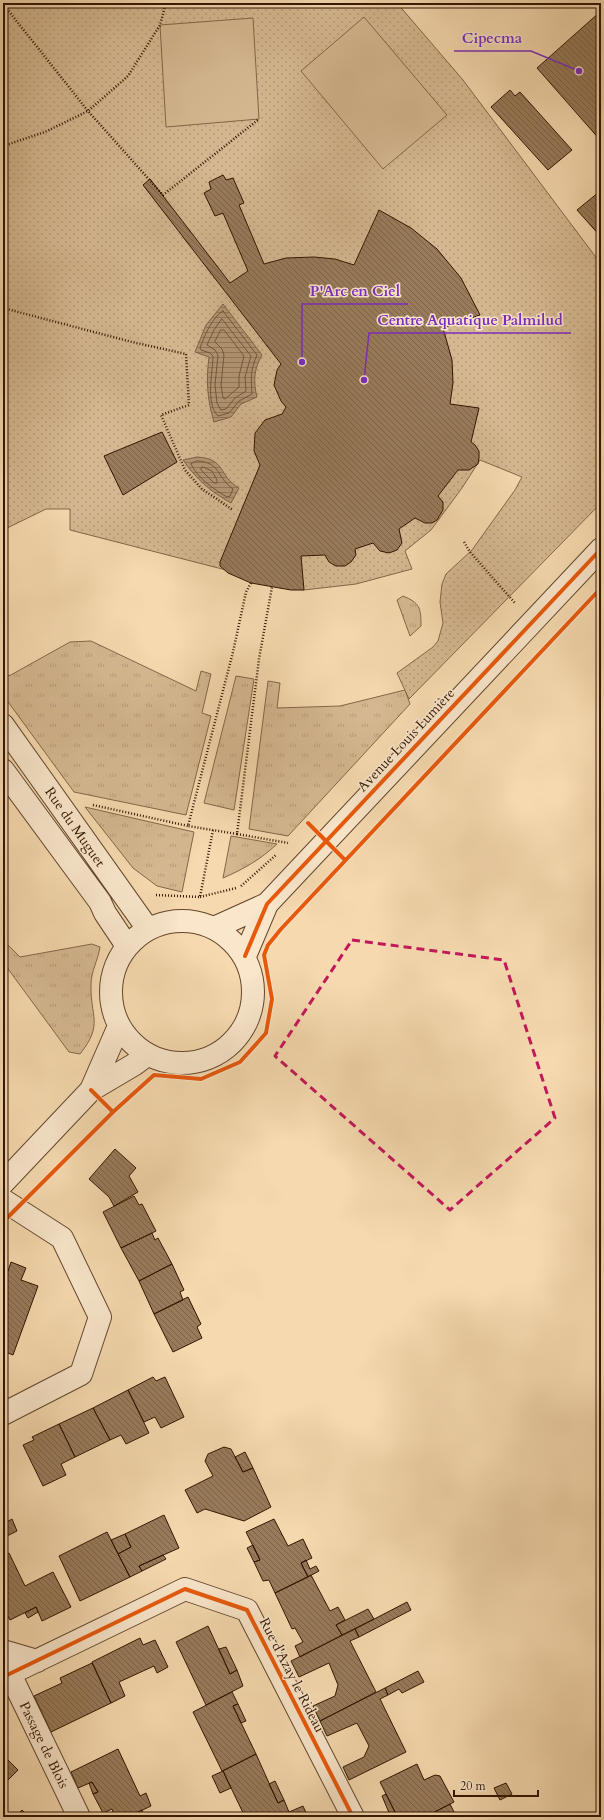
<svg xmlns="http://www.w3.org/2000/svg" width="604" height="1820" viewBox="0 0 604 1820" font-family="Cardo,serif">
<defs>
<pattern id="grass-tufts" width="24" height="20" patternUnits="userSpaceOnUse"><rect width="24" height="20" fill="#d5b891"/><path d="M3 7l-1-3M5 7V3M7 7l1-3M15 17l-1-3M17 17v-4M19 17l1-3" fill="none" stroke="#b79d7b"/></pattern>
<pattern id="park-dots" width="8" height="8" patternUnits="userSpaceOnUse"><rect width="8" height="8" fill="#d5b891"/><path d="M2 2h.1M6 6h.1" fill="none" stroke="#b79d7b" stroke-width="1.8" stroke-linecap="round"/></pattern>
<pattern id="water-rules" width="6" height="5" patternUnits="userSpaceOnUse"><rect width="6" height="5" fill="#b39674"/><path d="M0 2.5h6" fill="none" stroke="#92795d"/></pattern>
<pattern id="building-back-hatch" width="6" height="6" patternUnits="userSpaceOnUse"><rect width="6" height="6" fill="#987b5b"/><path d="M-1 5l2 2M0 0l6 6M5-1l2 2" fill="none" stroke="#7d6449"/></pattern>
</defs>
<rect width="100%" height="100%" fill="#f6d9af"/>
<filter id="stains"><feTurbulence type="fractalNoise" baseFrequency=".005" numOctaves="4"/><feColorMatrix values="0 0 0 0 .2 0 0 0 0 .09 0 0 0 0 .02 0 0 0 .5 -.17"/></filter>
<radialGradient id="worn" r=".72"><stop offset=".6" stop-color="#630" stop-opacity="0"/><stop offset="1" stop-color="#630" stop-opacity=".3"/></radialGradient>
<!-- grass -->
<path fill="url(#grass-tufts)" stroke="#846648" d="M403,596C420,603 421,608 421,626L410,636L397,600Z
M91,641L196,691L201,671L211,674L202,713L211,716L186,815L74,792L3,695V668L9,676L70,642Z
M236,676L254,679L234,810L204,803Z
M268,681L280,683L277,708L340,706L405,690L410,704L288,836L249,829Z
M85,807L194,832L182,892L157,886L133,868Z
M231,836L277,844C261,859 244,869 223,878Z
M3,940L20,957L92,944L100,947C98,960 91,972 91,984C90,1017 104,1024 80,1054L69,1052L3,962Z"/>
<!-- park -->
<path fill="url(#park-dots)" stroke="#846648" d="M3,3H397L463,80L601,264V503L409,699L397,673L433,647L438,641L443,623L440,602L442,584L446,574L472,550L515,490L522,477L480,460L462,488L431,530L405,551L412,569L356,584L304,590L70,530V509H46L3,530Z"/>
<!-- pitch -->
<path fill="#d5b891" stroke="#846648" d="M364,17L447,115L383,169L301,71Z
M253,18L259,119L166,127L160,25Z"/>
<!-- water -->
<path fill="url(#water-rules)" stroke="#7f6246" d="M223,304L262,355C254,369 253,381 257,397L241,404L231,417L214,422C207,399 206,380 209,357L195,352L206,325Z
M197,457C227,459 217,475 239,488L231,503C210,491 197,480 183,460Z"/>
<g fill="none" stroke-linecap="round" stroke-linejoin="round">
<!-- shore -->
<path stroke="#72563a" stroke-width="1" d="M223,311L257,355C250,371 251,378 252,394L239,401L229,413L218,416C205,403 213,372 213,356L210,353L201,350L200,348C204,337 212,317 223,311Z
M222,319L251,356L245,377L246,391L235,398L226,409L221,410L217,403L215,385L218,355L215,350L207,345L214,330Z
M221,330H224L244,356L239,376V387L225,399L223,398L221,385L224,355L222,349L215,342Z
M197,461C221,462 216,477 233,489L230,496L227,497C214,489 198,479 191,464Z
M203,467L212,471L217,480V483H214L201,470V468Z"/>
</g>
<!-- building -->
<path fill="url(#building-back-hatch)" stroke="#321500" d="M601,11V141L537,68Z
M510,90L515,96L520,92L572,150L548,170L491,107Z
M223,175L226,180L233,178L244,203L239,205L264,264L286,258L314,257L335,259L354,265L379,210L411,228L437,249L461,278L480,315L443,328L452,360L453,383L450,404L479,408L471,442L475,445L479,451V458L478,464L469,470H458L438,496L443,502V510L437,520L432,523H425L415,518L399,529L402,543L397,550L389,553L380,551L373,543L355,549L356,555L351,562L345,566H336L329,562L325,555L301,556L304,590H291L251,583L228,573L220,566V562L260,465L254,451L255,433L265,420L282,414L286,407L281,401L274,385L277,370L281,364L143,185L150,179L230,283L248,271L223,213L215,216L204,193L211,189L209,182Z
M599,192L601,194V237L577,210Z
M162,432L177,462L123,495L104,456Z
M115,1149L136,1168L129,1176L138,1192L114,1206L109,1197L89,1179Z
M134,1196L139,1205L142,1204L156,1231L121,1248L103,1212Z
M152,1233L155,1240L158,1238L172,1264L139,1281L121,1248Z
M11,1262L26,1268L21,1280L38,1286L13,1355L3,1351V1272L7,1274Z
M172,1264L184,1290L180,1292L183,1300L154,1314L139,1281Z
M188,1297L201,1324L197,1327L202,1338L173,1352L154,1314Z
M153,1377L156,1381L165,1377L184,1417L161,1428L155,1417L144,1422L128,1390Z
M128,1390L149,1433L126,1444L121,1435L110,1440L93,1408Z
M93,1408L110,1440L75,1457L59,1424Z
M59,1424L75,1457L61,1464L66,1475L43,1486L23,1445L34,1440L32,1437Z
M224,1447L231,1449L243,1472L253,1468L271,1507L244,1521L205,1509L197,1513L185,1490L213,1476L205,1461L208,1454Z
M245,1452L253,1468L243,1472L235,1457Z
M164,1515L179,1548L139,1566L142,1571L130,1577L118,1554L131,1547L125,1534Z
M12,1519L17,1531L3,1538V1524Z
M274,1519L288,1546L303,1539L312,1558L301,1563L308,1577L275,1593L269,1580L263,1581L254,1562L260,1560L246,1532Z
M107,1532L130,1577L80,1601L59,1556Z
M125,1534L131,1547L118,1554L111,1540Z
M253,1545L260,1560L254,1562L247,1548Z
M9,1553L25,1586L53,1572L71,1607L42,1621L36,1607L10,1620L3,1607V1556Z
M163,1555L166,1559L142,1571L139,1566Z
M306,1560L310,1569L316,1566L319,1571L308,1577L301,1563Z
M311,1575L330,1611L338,1607L345,1620L336,1625L342,1635L300,1657L295,1646L303,1642L295,1628L292,1629L275,1593Z
M407,1602L411,1610L359,1637L355,1629Z
M36,1607L38,1612L28,1618L25,1613Z
M368,1609L374,1619L342,1635L336,1625Z
M208,1626L230,1674L237,1670L243,1686L206,1705L176,1642Z
M355,1629L359,1637L350,1641L376,1692L320,1721L313,1706L335,1696L338,1685L329,1663L299,1677L291,1661Z
M140,1638L143,1645L155,1640L168,1667L157,1673L154,1666L119,1682L125,1696L111,1703L92,1662Z
M226,1647L237,1670L230,1674L219,1649Z
M92,1663L111,1703L51,1732L34,1696L62,1683L60,1678Z
M418,1671L424,1682L402,1693L399,1689L388,1695L385,1688Z
M385,1688L388,1695L380,1699L406,1752L349,1780L343,1767L364,1757L369,1746L357,1723L327,1736L320,1721Z
M232,1692L238,1704L233,1706L256,1754L222,1771L193,1712Z
M238,1704L246,1721L241,1723L233,1706Z
M118,1749L140,1796L146,1793L151,1806L128,1817H115L112,1809L103,1813L93,1794L98,1792L92,1782L78,1788L71,1772Z
M256,1754L278,1803L284,1800L289,1812L280,1817H245L223,1771Z
M3,1755L18,1770L3,1785Z
M417,1764L424,1780L435,1775L440,1776L454,1802L425,1817H391L390,1815L395,1812L380,1782Z
M223,1771L231,1788L220,1793L212,1776Z
M275,1781L284,1800L278,1803L269,1784Z
M92,1782L98,1792L93,1794L89,1783Z
M506,1783L512,1794L500,1800L494,1788Z
M386,1794L395,1812L390,1815L382,1796Z
M450,1804L456,1816L453,1817H425Z
M303,1806L308,1817H280L289,1812Z
M22,1810L29,1817H19L17,1815Z
M142,1810L145,1817H128Z"/>
<g fill="none" stroke-linecap="round" stroke-linejoin="round">
<!-- minor casing -->
<g stroke="#63462c" stroke-width="24">
<path id="minor" d="M3,725L148,929
M3,770L100,902L105,913L127,946
M111 992a71 71 0 1 1 142 0a71 71 0 1 1-142 0Z
M214,928L267,904
M245,956L267,904L601,549
M91,1090L119,1026
M3,1183L91,1090L135,1064L147,1055
M3,1200L62,1238L100,1317L81,1374L3,1414
M3,1651L37,1661
M10,1674L79,1817
M3,1677L185,1589L247,1610L353,1817"/>
</g>
<!-- path -->
<path stroke="#321500" stroke-width="2.5" stroke-dasharray="1 2" stroke-linecap="butt" d="M3,4L88,111L163,195L259,119
M3,146L45,132L88,111L128,76L160,25L166,3
M3,308L132,342L186,354L189,405L161,415L185,470L202,489L233,510
M464,542L470,552L515,603
M251,583L246,592L233,652L188,826L237,834L259,659L272,587
M93,805L188,826
M237,834L288,843
M241,886L276,855
M156,895L200,897L213,830
M200,897L236,888"/>
<!-- minor -->
<use href="#minor" stroke="#f9e6cb" stroke-width="22"/>
<!-- cycleway casing -->
<g stroke="#f9e6cb" stroke-width="6">
<path id="cycleway" d="M308,823L345,860
M245,956L267,904L601,549
M113,1112L154,1075L201,1079L240,1062L266,1033L272,999L264,955L268,945L281,929L601,588
M3,1222L113,1112L91,1090
M3,1677L185,1589L247,1610L353,1817"/>
</g>
<!-- cycleway -->
<use href="#cycleway" stroke="#e8590c" stroke-width="4"/>
</g>
<!-- marked area -->
<path fill="none" stroke="#c2185b" stroke-width="3" stroke-dasharray="8 5" stroke-linejoin="round" d="M352,940L504,960L555,1118L450,1210L275,1056Z"/>
<g text-anchor="middle" dominant-baseline="central" stroke-width="3" stroke-linejoin="round" paint-order="stroke">
<!-- street labels -->
<g font-size="14" fill="#321500" stroke="#f9e6cb">
<text transform="translate(406 740) rotate(-47)">Avenue Louis Lumière</text>
<text transform="translate(75 827) rotate(55)">Rue du Muguet</text>
<text transform="translate(292 1675) rotate(63)">Rue d'Azay le Rideau</text>
<text transform="translate(44 1745) rotate(64)">Passage de Blois</text>
</g>
</g>
<!-- callouts -->
<path fill="none" stroke="#7b2cbf" stroke-width="1.5" d="M579 71L531 51H454M302 362L302 304H408M364 380L369 333H571"/>
<g fill="#7b2cbf" stroke="#f9e6cb" stroke-width="1.5">
<circle cx="579" cy="71" r="4"/>
<circle cx="302" cy="362" r="4"/>
<circle cx="364" cy="380" r="4"/>
</g>
<g font-size="15" text-anchor="middle" font-weight="bold" fill="#7b2cbf" stroke="#f9e6cb" stroke-width="3" stroke-linejoin="round" paint-order="stroke">
<text x="492" y="43">Cipecma</text>
<text x="355" y="296">P'Arc en Ciel</text>
<text x="470" y="325">Centre Aquatique Palmilud</text>
</g>
<!-- margin -->
<rect width="604" height="1820" fill="none" stroke="#f6d9af" stroke-width="16"/>
<rect x="4" y="4" width="596" height="1812" fill="none" stroke="#321500" stroke-width="2"/>
<rect x="8" y="8" width="588" height="1804" fill="none" stroke="#321500"/>
<!-- scale -->
<path d="M454 1790v6h84v-6" fill="none" stroke="#321500" stroke-width="2"/>
<text x="460" y="1790" font-size="12" fill="#321500" stroke="#f9e6cb" stroke-width="3" paint-order="stroke">20 m</text>
<rect width="100%" height="100%" filter="url(#stains)"/>
<rect width="100%" height="100%" fill="url(#worn)"/>
</svg>
